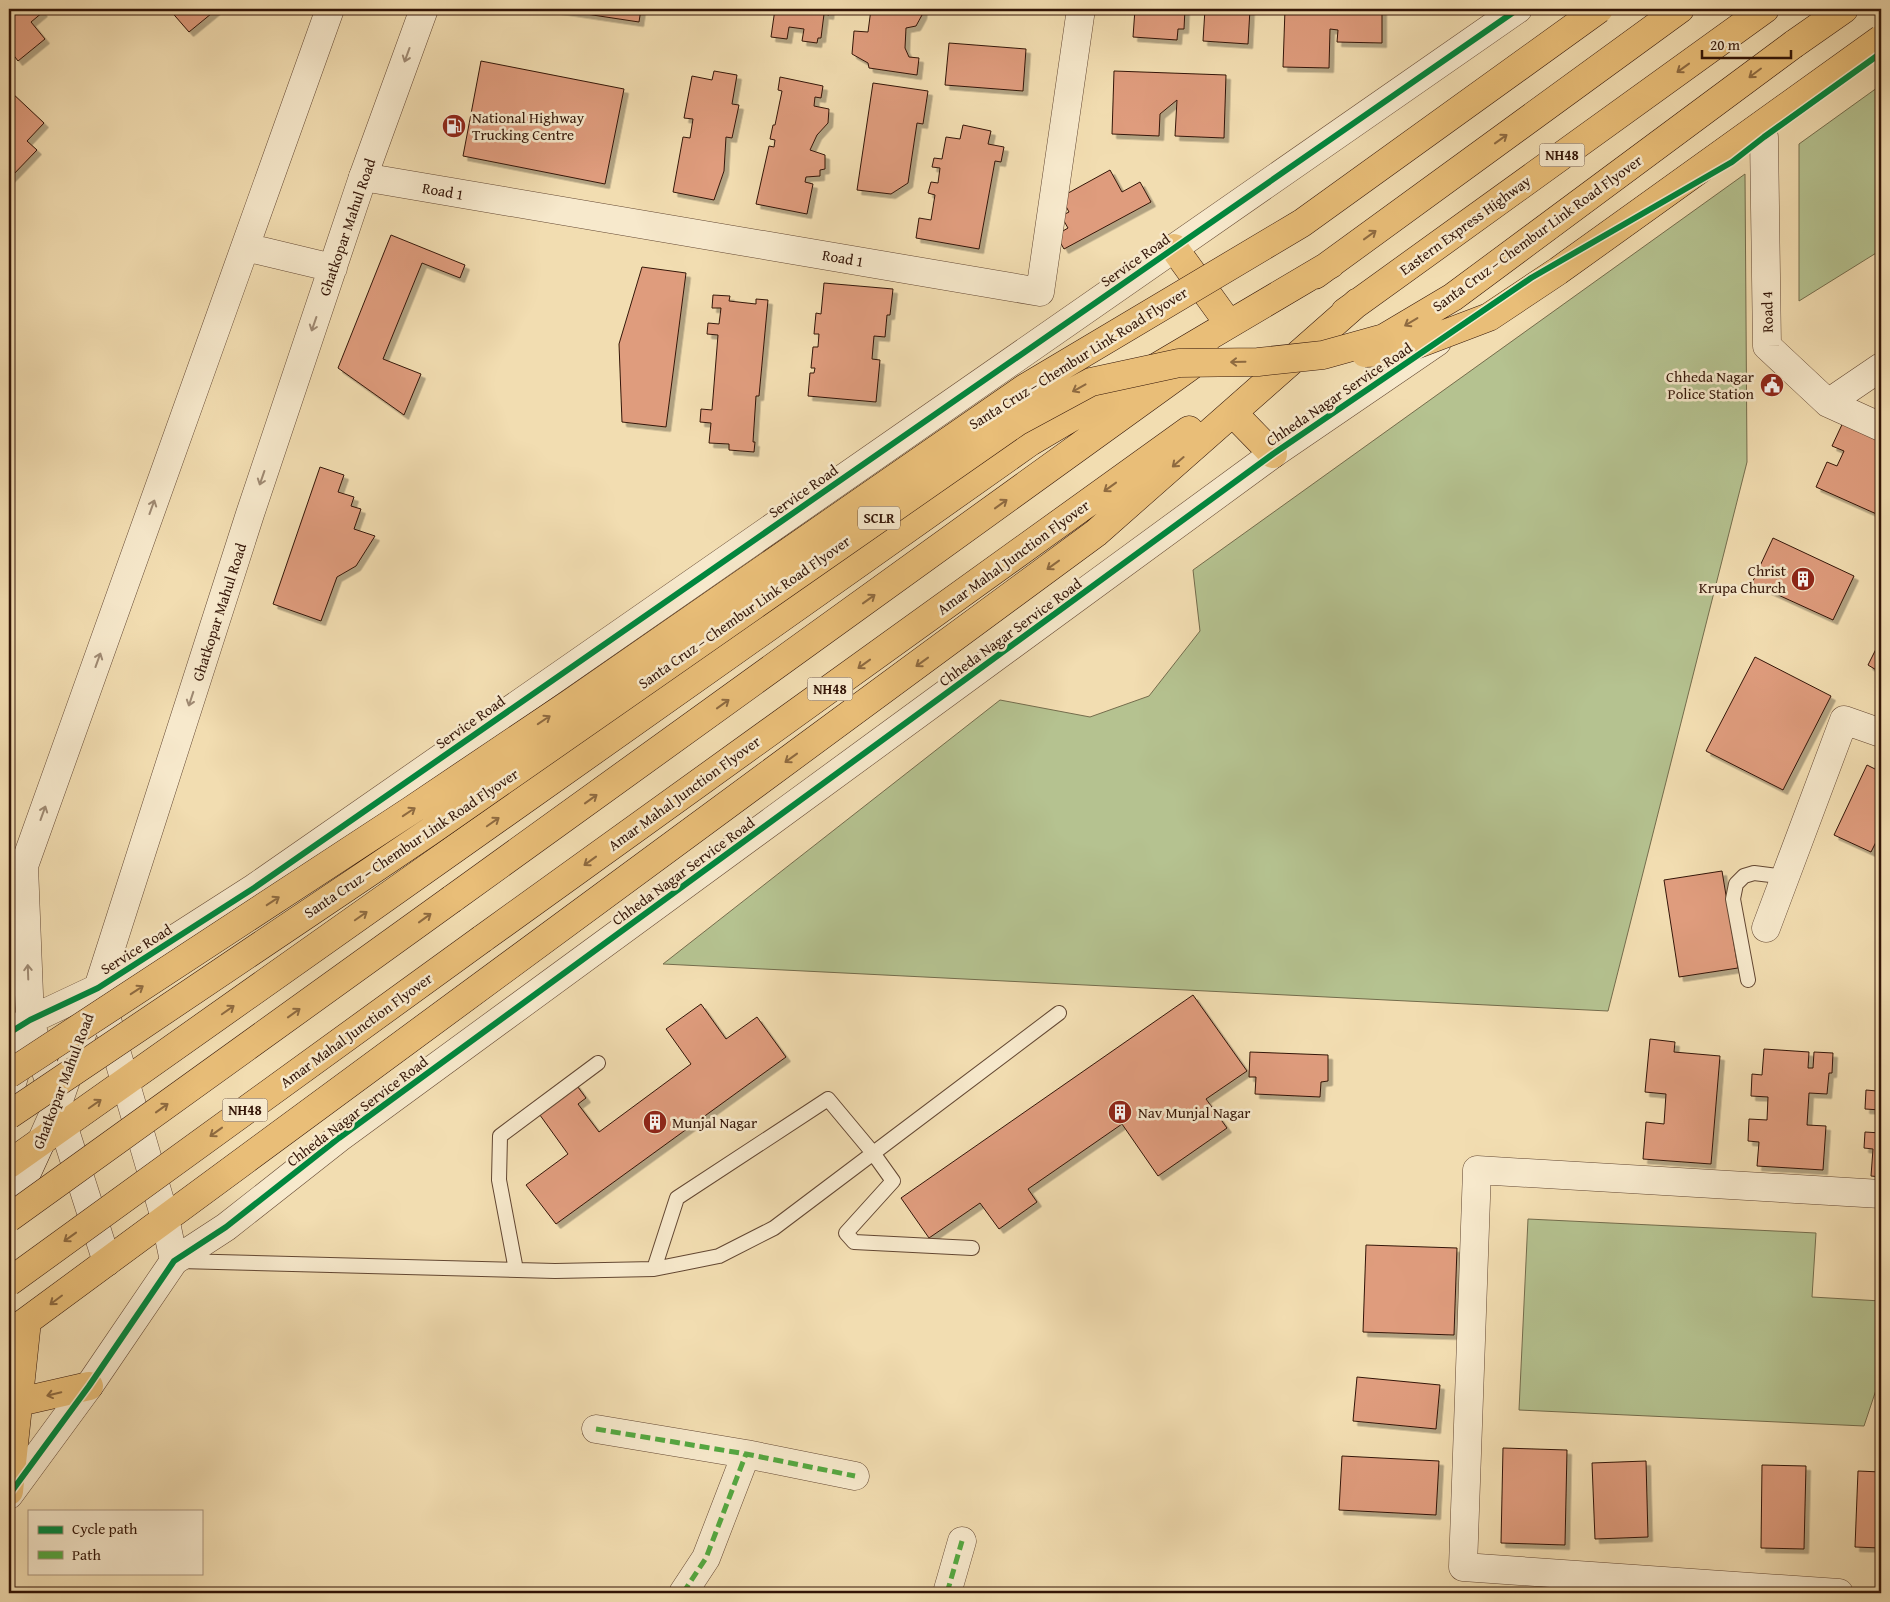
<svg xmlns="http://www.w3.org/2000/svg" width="1890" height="1602" viewBox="0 0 1890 1602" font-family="'Gentium Book Plus',serif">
<defs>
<filter id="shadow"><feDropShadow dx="4.5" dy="4.5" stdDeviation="0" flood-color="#0004"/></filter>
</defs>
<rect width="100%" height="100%" fill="#f2ddb1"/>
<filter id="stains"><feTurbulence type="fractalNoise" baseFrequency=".004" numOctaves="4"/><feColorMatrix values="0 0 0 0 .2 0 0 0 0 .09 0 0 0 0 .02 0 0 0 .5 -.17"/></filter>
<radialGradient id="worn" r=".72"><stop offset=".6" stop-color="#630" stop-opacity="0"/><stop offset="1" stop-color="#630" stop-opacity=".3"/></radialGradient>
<!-- green -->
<path fill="#b5c290" stroke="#746c4c" d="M1881,85V250L1799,301V144Z
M1745,174L1747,462L1608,1011L663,964L1000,700L1090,717L1149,696L1200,631L1193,570Z
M1528,1219L1816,1233L1812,1297L1881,1301V1375L1864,1426L1519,1410Z"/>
<!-- building -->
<path fill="#df9c7d" stroke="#331507" filter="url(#shadow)" d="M9,9H40L43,12L31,22L45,39L18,61L9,49Z
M169,9H217L189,32Z
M553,9H641L639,22Z
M775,9H830L829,15L824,14L821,38H818L817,43L802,41L804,29L789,27L787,39L771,37Z
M871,9H923L922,15L916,26L906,28L905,48L909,57L919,58L917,75L869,68L868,63L852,54L854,31L868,32Z
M1135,9H1185L1184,29H1178L1177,40L1133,37Z
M1205,9H1250L1248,44L1203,41Z
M1285,9H1382V43L1337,42L1338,30L1330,29L1329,68L1283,67Z
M949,43L1026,49L1023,91L945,85Z
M481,61L624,89L605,184L463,156Z
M714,71L737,75L732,104L739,105L732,138L726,137L724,171L714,200L673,192L683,137L690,138L693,119L684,118L692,76L712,80Z
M1114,71L1226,75L1224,138L1175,136L1177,100L1160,114L1159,136L1112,134Z
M780,77L823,86L821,98L815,97L814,106L829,109L828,123L817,135L810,150L825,155V169L820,170V176L806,177L805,182L813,184L807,214L756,204L769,146L774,147L775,140L770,139L773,125H775L782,91L778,90Z
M873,83L928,91L923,124L917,123L908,183L891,194L857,190Z
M11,92L44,123L27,141L37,150L10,178L9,93Z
M963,125L991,131L988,144L1004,147L1001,162L995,161L979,249L916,238L919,218L931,220L935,195L928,193L931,182L938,183L940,168L932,167L934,158L942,159L946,137L960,139Z
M1110,170L1122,192L1140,182L1151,202L1064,249L1056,235L1068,228L1061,216L1069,212L1061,197Z
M391,235L465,265L460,278L422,263L383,359L421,374L404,415L338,368Z
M642,267L686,273L666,427L622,422L619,344Z
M824,283L893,289L890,315H887L885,337L874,336L872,359L880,360L876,402L808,396L810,373H814L815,368H811L813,347H818L819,334H814L816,313L821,314Z
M713,295L730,296L729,301L756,304V299L768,300L759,396H756L753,442H755L754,452L729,450V444L709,443L711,423L700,422L701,409L712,410L718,335L707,334L708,323L719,324L721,308H712Z
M1846,416L1881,431V516L1816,487L1827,462L1837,466L1844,451L1832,446Z
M320,467L344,475L338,492L354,497L351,506L361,509L354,529L375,536L356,566L337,577L321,621L273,604Z
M1773,538L1854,576L1833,620L1752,583Z
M1881,639V666L1878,671L1868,665Z
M1755,657L1831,696L1783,790L1706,751Z
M1867,765L1881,772V832L1871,852L1834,835Z
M1722,871L1738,968L1679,977L1664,880Z
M1193,995L1247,1071L1206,1099L1227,1128L1158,1176L1122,1124L1028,1189L1037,1202L999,1229L980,1203L929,1238L901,1198Z
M701,1004L726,1039L757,1017L786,1057L556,1224L526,1185L568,1154L537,1111L575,1083L586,1098L578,1104L599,1132L691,1064L666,1029Z
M1650,1039L1675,1042L1674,1052L1720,1056L1711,1164L1643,1159L1646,1122L1664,1124L1666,1094L1645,1092Z
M1764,1049L1809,1052L1808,1068H1813L1814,1052L1833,1053L1832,1073H1829L1827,1094L1809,1093L1807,1125L1826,1126L1823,1170L1757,1166L1759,1142L1748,1141L1749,1119L1767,1120L1768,1097L1751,1096L1752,1074L1762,1075Z
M1250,1052L1328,1055V1081L1321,1082L1320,1097L1255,1094L1256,1077H1249Z
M1878,1060H1881V1110L1865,1109L1866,1090L1877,1091Z
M1865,1132L1881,1133V1177L1871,1176L1873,1149L1864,1148Z
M1366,1245L1457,1248L1454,1335L1363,1332Z
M1357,1377L1440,1385L1436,1429L1353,1421Z
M1503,1448L1567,1450L1565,1545L1501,1543Z
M1342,1456L1439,1461L1436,1515L1339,1510Z
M1646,1461L1648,1537L1595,1539L1592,1463Z
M1762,1465L1806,1466L1804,1549L1761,1548Z
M1858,1471L1881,1472V1548L1855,1547Z"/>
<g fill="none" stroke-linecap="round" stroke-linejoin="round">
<!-- service casing -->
<g stroke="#634732" stroke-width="16">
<path id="service" d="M1748,980L1733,899L1736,884L1744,876L1754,873L1786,877
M180,1261L555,1271L654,1269L719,1256L774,1228L1059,1013
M654,1269L677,1198L828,1099L873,1153L893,1181L846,1233L854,1242L972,1248
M516,1270L499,1180L500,1136L598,1063"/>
</g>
<!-- minor casing -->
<g stroke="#634732" stroke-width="29">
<path id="minor" d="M1764,137L1767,346L1828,403L1881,427
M363,177L1040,292L1081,9
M1828,403L1881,367
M1766,928L1844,720L1881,733
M596,1429L746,1454L855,1476
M683,1593L706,1558L746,1454
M947,1593L962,1541
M1839,1593L1463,1567L1477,1170L1881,1194"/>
</g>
<!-- tertiary casing -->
<g stroke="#634732" stroke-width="29">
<path id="tertiary" d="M245,247L333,268
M98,989L165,1218L174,1261
M33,1031L107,1262
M9,1033L30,1020L98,988L254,888L1518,9
M9,1094L30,1020L24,866L330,9
M41,1142L57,1106L98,988L250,514L363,177L424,9
M9,1495L89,1386L174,1261L226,1227L339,1138L1273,454L1437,342"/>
</g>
<!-- secondary casing -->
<g stroke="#331507" stroke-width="29">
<path id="secondary" d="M9,1212L41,1142"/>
</g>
<!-- trunk casing -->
<g stroke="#331507" stroke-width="29">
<path id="trunk" d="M1794,44L1844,9
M1174,248L1229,324
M1315,275L1680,9
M1345,312L1765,9
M1233,413L1273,454
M452,899L1206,355
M482,939L1189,430
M9,1164L1030,442L1331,264
M9,1334L1096,533L1358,302
M19,1402L89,1386
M9,1491L27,1321"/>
</g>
<!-- service -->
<use href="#service" stroke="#f7e9cc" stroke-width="14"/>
<!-- minor -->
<use href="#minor" stroke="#f7e9cc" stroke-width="28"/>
<!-- tertiary -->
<use href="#tertiary" stroke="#f7e9cc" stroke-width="28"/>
<!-- secondary -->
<use href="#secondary" stroke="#f7e9cc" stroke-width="28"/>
<!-- trunk -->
<use href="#trunk" stroke="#e9be78" stroke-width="28"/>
<!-- trunk-bridge casing -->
<g stroke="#331507" stroke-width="29" stroke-linecap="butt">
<path id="trunk-bridge" d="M1365,353L1397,352L1489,317L1558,271L1881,39
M9,1074L410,811L569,704L1025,388L1302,223L1599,9
M9,1115L429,832L1017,422L1091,382L1179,363L1258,362L1323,355L1384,338L1453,297L1794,44
M9,1218L452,899
M9,1282L482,939"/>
</g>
<!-- trunk-bridge -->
<use href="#trunk-bridge" stroke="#e9be78" stroke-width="28"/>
<!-- quiet -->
<path stroke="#54a941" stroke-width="5" stroke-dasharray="10 5" stroke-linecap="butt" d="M596,1429L746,1454L855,1476
M683,1593L706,1558L746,1454
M947,1593L962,1541"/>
<!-- cycleway casing -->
<g stroke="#f7e9cc" stroke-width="9">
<path id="cycleway" d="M9,1033L30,1020L98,988L254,888L1518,9
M9,1495L89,1386L174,1261L226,1227L339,1138L1273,454L1531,278L1732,162L1764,137L1881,53"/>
</g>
<!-- cycleway -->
<use href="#cycleway" stroke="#00873e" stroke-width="6"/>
</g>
<!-- one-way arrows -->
<defs><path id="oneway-shaft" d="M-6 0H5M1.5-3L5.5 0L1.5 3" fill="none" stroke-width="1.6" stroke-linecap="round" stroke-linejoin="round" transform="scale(1.25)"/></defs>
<g stroke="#9f8a73">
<use href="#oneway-shaft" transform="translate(407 55) rotate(110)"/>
<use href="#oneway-shaft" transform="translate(314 324) rotate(109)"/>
<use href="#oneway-shaft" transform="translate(262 478) rotate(109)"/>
<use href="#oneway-shaft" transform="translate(152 507) rotate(-70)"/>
<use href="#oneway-shaft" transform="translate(98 660) rotate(-70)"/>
<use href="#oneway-shaft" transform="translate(191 699) rotate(108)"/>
<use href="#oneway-shaft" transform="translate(43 813) rotate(-70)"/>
<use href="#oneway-shaft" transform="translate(28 972) rotate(-92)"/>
</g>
<g stroke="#8e6a40">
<use href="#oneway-shaft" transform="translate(1683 68) rotate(144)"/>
<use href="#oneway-shaft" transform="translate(1755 73) rotate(143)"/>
<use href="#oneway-shaft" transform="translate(1501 139) rotate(-36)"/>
<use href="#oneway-shaft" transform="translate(1370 235) rotate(-36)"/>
<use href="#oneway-shaft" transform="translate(1411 322) rotate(149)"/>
<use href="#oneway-shaft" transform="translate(1238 362) rotate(179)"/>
<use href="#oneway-shaft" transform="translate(1079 388) rotate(151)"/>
<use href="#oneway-shaft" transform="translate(1178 462) rotate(139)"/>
<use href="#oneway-shaft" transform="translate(1110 487) rotate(144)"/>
<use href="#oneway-shaft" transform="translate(1001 504) rotate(-36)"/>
<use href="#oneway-shaft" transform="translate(1053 565) rotate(144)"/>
<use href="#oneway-shaft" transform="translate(869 599) rotate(-36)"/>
<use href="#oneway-shaft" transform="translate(922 662) rotate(144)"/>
<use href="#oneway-shaft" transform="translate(864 664) rotate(144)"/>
<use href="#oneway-shaft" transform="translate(723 704) rotate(-36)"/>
<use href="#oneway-shaft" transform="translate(544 720) rotate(-34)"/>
<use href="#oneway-shaft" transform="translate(791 758) rotate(144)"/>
<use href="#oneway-shaft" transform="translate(591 799) rotate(-36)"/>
<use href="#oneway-shaft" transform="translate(409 812) rotate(-34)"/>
<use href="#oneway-shaft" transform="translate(493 822) rotate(-35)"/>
<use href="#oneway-shaft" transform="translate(590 861) rotate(144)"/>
<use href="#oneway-shaft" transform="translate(273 901) rotate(-33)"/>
<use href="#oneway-shaft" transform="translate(361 916) rotate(-35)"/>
<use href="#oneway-shaft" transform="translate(425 918) rotate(-36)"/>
<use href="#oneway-shaft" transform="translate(137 990) rotate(-33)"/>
<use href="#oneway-shaft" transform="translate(228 1010) rotate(-35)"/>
<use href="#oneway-shaft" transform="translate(294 1013) rotate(-36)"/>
<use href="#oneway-shaft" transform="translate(95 1104) rotate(-35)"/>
<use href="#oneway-shaft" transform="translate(162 1108) rotate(-36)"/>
<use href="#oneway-shaft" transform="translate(216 1132) rotate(144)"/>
<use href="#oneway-shaft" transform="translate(70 1237) rotate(144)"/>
<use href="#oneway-shaft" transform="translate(56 1300) rotate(143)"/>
<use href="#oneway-shaft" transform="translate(54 1394) rotate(167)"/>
</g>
<!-- icons -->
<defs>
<g id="fuel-disc" transform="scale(1.25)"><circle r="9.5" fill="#8f2418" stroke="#f7e9cc"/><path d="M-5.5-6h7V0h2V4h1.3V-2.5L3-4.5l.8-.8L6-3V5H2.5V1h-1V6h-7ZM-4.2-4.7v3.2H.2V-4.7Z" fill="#fff"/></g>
<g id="civic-disc" transform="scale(1.25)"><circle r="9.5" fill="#8f2418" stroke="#f7e9cc"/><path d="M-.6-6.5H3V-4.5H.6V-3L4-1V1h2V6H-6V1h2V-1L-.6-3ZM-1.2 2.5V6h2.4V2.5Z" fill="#fff"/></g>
<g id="building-disc" transform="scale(1.25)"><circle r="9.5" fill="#8f2418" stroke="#f7e9cc"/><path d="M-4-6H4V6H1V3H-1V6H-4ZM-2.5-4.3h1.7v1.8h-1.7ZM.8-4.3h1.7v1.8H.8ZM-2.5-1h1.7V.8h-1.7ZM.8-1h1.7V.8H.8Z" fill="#fff"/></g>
</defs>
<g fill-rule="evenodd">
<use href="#fuel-disc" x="454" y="126"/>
<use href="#civic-disc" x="1772" y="385"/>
<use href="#building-disc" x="1803" y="579"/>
<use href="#building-disc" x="1120" y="1112"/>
<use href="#building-disc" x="655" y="1122"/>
</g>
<g text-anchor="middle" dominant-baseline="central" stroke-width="5" stroke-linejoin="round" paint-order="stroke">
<!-- shield labels -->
<g fill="#f7e9cc" stroke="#6e5542" stroke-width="1">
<rect x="1539.5" y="143.5" width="45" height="23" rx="4"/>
<rect x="858" y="506.5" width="42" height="23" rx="4"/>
<rect x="807.5" y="677.5" width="45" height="23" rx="4"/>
<rect x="222.5" y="1098.5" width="45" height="23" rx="4"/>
</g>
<g font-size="14" font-weight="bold" fill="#331507">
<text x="1562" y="155">NH48</text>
<text x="879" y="518">SCLR</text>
<text x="830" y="689">NH48</text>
<text x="245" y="1110">NH48</text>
</g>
<!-- poi labels -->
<g font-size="15" fill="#331507" stroke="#f7e9cc" text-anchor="start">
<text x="472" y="117">National Highway<tspan x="472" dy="17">Trucking Centre</tspan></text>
<text x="1754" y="376" text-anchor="end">Chheda Nagar<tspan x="1754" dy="17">Police Station</tspan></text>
<text x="1786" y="570" text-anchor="end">Christ<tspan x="1786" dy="17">Krupa Church</tspan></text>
<text x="1138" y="1112">Nav Munjal Nagar</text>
<text x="672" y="1122">Munjal Nagar</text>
</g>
<!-- street labels -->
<g font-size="15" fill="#331507" stroke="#f7e9cc">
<text transform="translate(443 191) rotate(10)">Road 1</text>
<text transform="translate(1465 225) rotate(-36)">Eastern Express Highway</text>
<text transform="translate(347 227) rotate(-71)">Ghatkopar Mahul Road</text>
<text transform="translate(1537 233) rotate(-36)">Santa Cruz – Chembur Link Road Flyover</text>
<text transform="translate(843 258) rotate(10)">Road 1</text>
<text transform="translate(1135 260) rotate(-35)">Service Road</text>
<text transform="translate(1767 312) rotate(-91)">Road 4</text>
<text transform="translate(1078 358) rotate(-32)">Santa Cruz – Chembur Link Road Flyover</text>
<text transform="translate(1339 394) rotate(-34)">Chheda Nagar Service Road</text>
<text transform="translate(803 491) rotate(-35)">Service Road</text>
<text transform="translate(1013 557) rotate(-36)">Amar Mahal Junction Flyover</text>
<text transform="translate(219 612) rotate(-72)">Ghatkopar Mahul Road</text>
<text transform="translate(744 612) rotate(-35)">Santa Cruz – Chembur Link Road Flyover</text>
<text transform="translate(1010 632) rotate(-36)">Chheda Nagar Service Road</text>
<text transform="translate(470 722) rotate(-35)">Service Road</text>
<text transform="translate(684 793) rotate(-36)">Amar Mahal Junction Flyover</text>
<text transform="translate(411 843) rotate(-34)">Santa Cruz – Chembur Link Road Flyover</text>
<text transform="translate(683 871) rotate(-36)">Chheda Nagar Service Road</text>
<text transform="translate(136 949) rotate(-32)">Service Road</text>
<text transform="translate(356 1030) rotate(-36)">Amar Mahal Junction Flyover</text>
<text transform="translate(63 1081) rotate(-69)">Ghatkopar Mahul Road</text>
<text transform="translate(357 1111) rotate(-37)">Chheda Nagar Service Road</text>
</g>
</g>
<!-- margin -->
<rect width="1890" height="1602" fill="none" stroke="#f2ddb1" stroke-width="30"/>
<rect x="10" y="10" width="1870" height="1582" fill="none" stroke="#331507" stroke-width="2.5"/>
<rect x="15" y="15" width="1860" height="1572" fill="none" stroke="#331507"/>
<!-- legend -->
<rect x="28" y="1510" width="175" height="65" fill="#f7e9cc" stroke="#a9947d"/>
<rect x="38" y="1526" width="25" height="8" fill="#00873e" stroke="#a9947d"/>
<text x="72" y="1534" font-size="15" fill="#331507">Cycle path</text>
<rect x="38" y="1551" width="25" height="8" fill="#54a941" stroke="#a9947d"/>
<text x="72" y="1560" font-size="15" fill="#331507">Path</text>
<!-- scale -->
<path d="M1702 50v8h89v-8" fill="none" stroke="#331507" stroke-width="2.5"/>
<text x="1710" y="50" font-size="15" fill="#331507" stroke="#f7e9cc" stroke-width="4" paint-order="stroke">20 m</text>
<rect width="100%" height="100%" filter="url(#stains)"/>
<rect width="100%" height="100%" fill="url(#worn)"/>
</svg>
